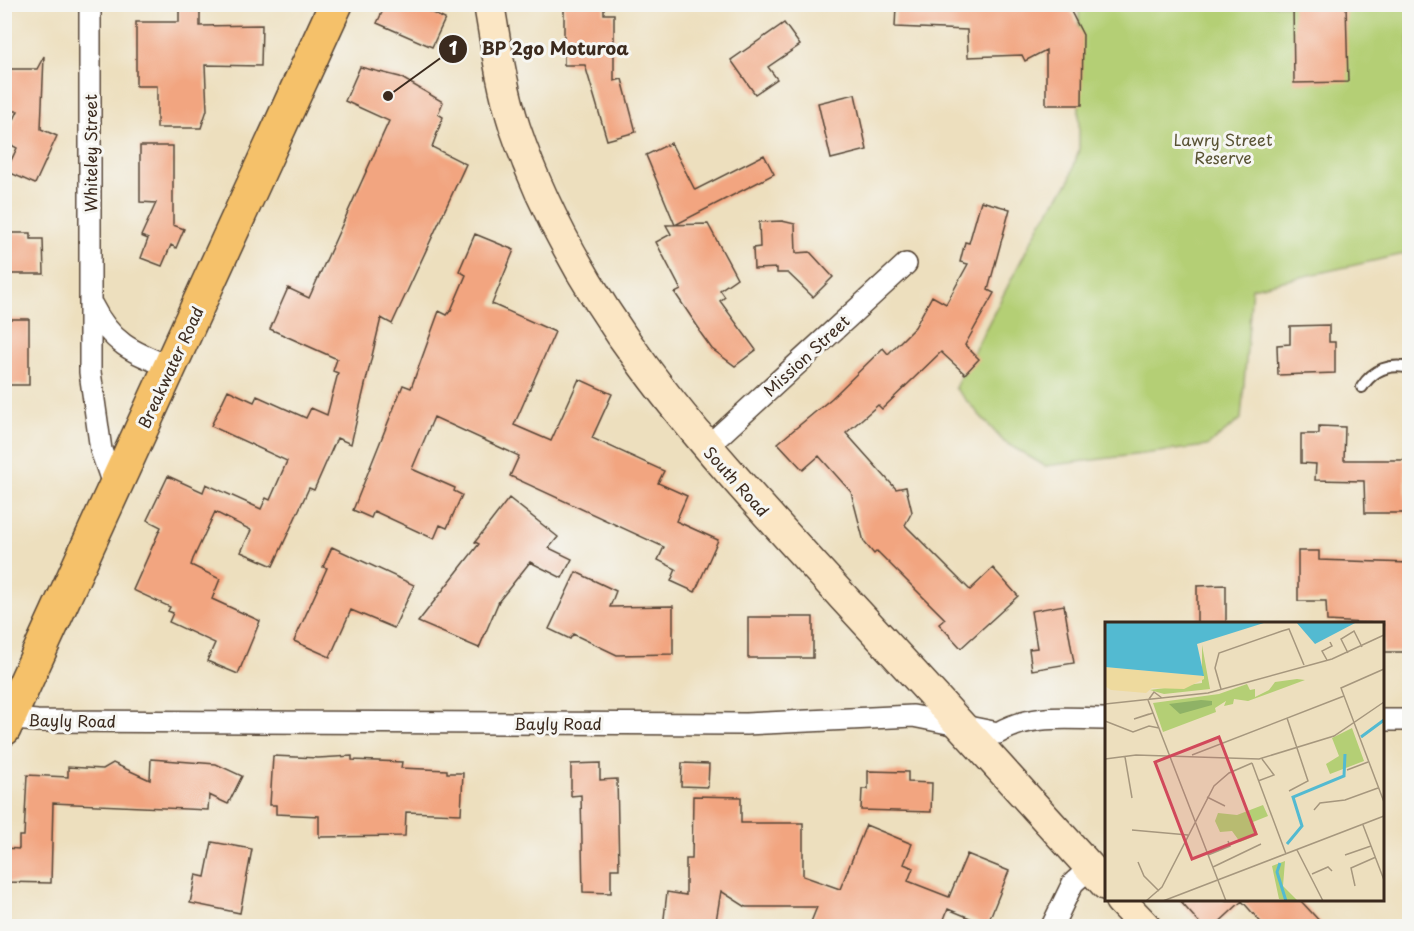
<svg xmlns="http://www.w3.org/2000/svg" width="1414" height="931" viewBox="0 0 1414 931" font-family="'Playpen Sans',sans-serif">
<rect width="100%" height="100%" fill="#f6f6f2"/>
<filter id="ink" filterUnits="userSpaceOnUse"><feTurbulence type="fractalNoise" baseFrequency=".0167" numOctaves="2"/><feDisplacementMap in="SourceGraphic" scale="12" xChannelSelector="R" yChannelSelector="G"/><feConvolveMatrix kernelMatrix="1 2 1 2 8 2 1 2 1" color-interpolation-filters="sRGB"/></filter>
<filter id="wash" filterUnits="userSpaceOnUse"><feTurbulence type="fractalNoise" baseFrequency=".008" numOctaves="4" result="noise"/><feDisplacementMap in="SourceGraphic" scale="24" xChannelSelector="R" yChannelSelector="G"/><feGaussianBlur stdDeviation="1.35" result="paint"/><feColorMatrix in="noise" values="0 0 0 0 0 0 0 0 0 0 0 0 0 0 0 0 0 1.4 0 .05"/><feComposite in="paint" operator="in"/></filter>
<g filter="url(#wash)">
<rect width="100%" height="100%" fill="#eddfbe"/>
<!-- green -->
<path fill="#b4cf75" stroke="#787c4a" stroke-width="1.5" d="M1079,5H1409V253L1252,288L1241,419L1207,446L1045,466L1004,442L955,388L1041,222L1069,182L1079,149Z"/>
<g id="blocks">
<!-- building -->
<path fill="#f2a580" d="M179,4H200V26L262,25L261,66L205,65L207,110L201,128H157V86H136V22H179Z
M386,4H413L445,19L432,47L377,23Z
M564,4H604V14H614V81L622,79L636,132L607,140L585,65H564Z
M911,4H1067L1083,35L1082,105H1046V50L1025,61L1022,55L968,57L967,30L895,27L896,6L911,7Z
M1293,4H1346L1348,82L1294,83Z
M784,23L800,45L768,67L777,79L755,94L731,60Z
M44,56L41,129L57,136L35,184L6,171L17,148L4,141L18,111H4V69H37Z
M360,67L400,77L443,102L438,114L443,117L432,147L466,164L392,324L381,318L351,444L337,438L314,490L309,488L273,566L241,552L251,530L215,512L193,559L191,565L220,579L212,599L260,621L238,674L207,661L215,643L169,622L173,613L168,611L170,607L133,590L161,527L147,520L168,476L203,492L206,484L261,509L266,498L270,500L287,461L211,426L228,390L254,402L257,396L306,418L311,408L327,415L338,373L333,371L337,359L270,329L288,288L309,298L389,121L345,101Z
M855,94L867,150L831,159L818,103Z
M671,143L695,190L764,155L774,174L675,225L646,155Z
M140,146H173V225L184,229L176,248L171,245L162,266L141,258L148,239L141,236L156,203L140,202Z
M981,201L1010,209L988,290L994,293L965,345L979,359L965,374L941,352L882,409L878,405L846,433L896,489L906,487L912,512L905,525L970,590L993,568L1018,596L961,648L939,624L945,619L877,551L874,554L864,542L851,492L819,456L803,470L778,443L832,398L883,348L888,354L915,327L932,296L946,304L968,264L960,262L965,242L969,243Z
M782,221L795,224L796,253L810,252L833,277L813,297L788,273H777V268L754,269L753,248L760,247L759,222Z
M708,224L737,278L720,290L725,297L720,301L756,350L735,366L712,349L699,331L700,330L675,293L681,290L656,242L671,234L666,225Z
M11,233H31V239H43L44,274H11Z
M475,234L514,250L492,304L555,332L514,425L551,441L579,379L612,394L592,438L664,471L658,483L687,496L676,521L718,540L695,592L671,581L676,569L658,560L664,547L510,476L519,456L434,417L412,469L455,488L454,491L462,495L447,528L440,525L434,539L374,511L371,518L353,510L403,385L411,388L439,311L447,315L451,310L466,275L459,271Z
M4,319H29V385H4Z
M1329,325V342H1335V373L1278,375L1277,345L1290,344V326Z
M1319,426L1345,427L1344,460H1405L1406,513H1365L1364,481L1315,480L1316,464L1301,463V434H1319Z
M509,498L558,537L549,548L572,559L562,578L530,562L499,601L479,648L418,622L479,544L475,542Z
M332,547L414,585L394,628L351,610L330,657L294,641L327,568L323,567Z
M1298,551H1319V560L1410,563V652H1383V624L1327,621L1326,601H1298Z
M576,572L616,591L610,607L673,606V654L617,655L573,634L570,639L549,629Z
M1226,585V624H1197V586Z
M1064,605L1074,663L1032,670L1029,649L1037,648L1031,611Z
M748,617H813V658H748Z
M273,756L318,758L352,756V760L402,762L401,768L447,770V773H463L461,814L406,812L405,836L319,837V816L276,814V805H270Z
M151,759L216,764L242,776L228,804L209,795L208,810L53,803L51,883L4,882V848L19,849V836H24L27,775L68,777V767L103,769L113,763L150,780Z
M600,763V780L617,779L619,869H611V893L583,892L581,795L571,796V764Z
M682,763L709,764L708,787L681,786Z
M868,771L908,772V782L932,783L931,812L861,810L862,789H868Z
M693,796L741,797V823H803V876L840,889L866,825L912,844L904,864L913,868L908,881L949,897L967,854L1009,871L987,925L948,909L941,927H809L817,907H746L721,891L715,927H663L667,892L686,895V859H692Z
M212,842L252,849L240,913L190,903L196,875L205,877Z
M1179,900H1300L1325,927H1265L1242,901L1214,927H1203Z"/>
</g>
</g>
<g filter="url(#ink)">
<use href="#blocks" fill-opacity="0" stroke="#564536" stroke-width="1.5"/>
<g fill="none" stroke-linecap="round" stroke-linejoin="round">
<!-- lane casing -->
<g stroke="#564536" stroke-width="14">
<path id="lane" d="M1362,387C1373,370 1390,363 1410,368"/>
</g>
<!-- street casing -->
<g stroke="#564536" stroke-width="24">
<path id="street" d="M90,4V372L101,450L114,487
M92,305C111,343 132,352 170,367
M706,448L906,264
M4,718L37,721L746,724L913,716L998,733C1031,713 1070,719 1106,719
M1382,720H1410
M1052,926L1073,883L1091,867"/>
</g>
<!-- secondary casing -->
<g stroke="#564536" stroke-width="33">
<path id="secondary" d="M489,4C496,46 502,88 515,128C579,317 712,454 843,597C931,692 1019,789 1106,885
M1120,900L1145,926"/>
</g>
<!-- highway casing -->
<g stroke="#564536" stroke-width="36">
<path id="highway" d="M4,729L336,4"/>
</g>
<!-- lane -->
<use href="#lane" stroke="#fff" stroke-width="10"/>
<!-- street -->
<use href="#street" stroke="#fff" stroke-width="21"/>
<!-- secondary -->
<use href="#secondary" stroke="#fbe6c4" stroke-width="30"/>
<!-- highway -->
<use href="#highway" stroke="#f5c16b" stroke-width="33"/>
</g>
</g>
<g text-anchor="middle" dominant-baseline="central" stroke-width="6" stroke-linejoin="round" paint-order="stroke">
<!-- park labels -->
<g font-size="16" fill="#595334" stroke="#f6f6f2">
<text x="1223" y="139">Lawry Street<tspan x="1223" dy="18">Reserve</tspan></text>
</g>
<!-- street labels -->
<g font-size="16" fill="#3b2a1e" stroke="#f6f6f2">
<text transform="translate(90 153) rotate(-90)">Whiteley Street</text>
<text transform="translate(806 355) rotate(-43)">Mission Street</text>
<text transform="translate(170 367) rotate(-65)">Breakwater Road</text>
<text transform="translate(737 481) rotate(48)">South Road</text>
<text transform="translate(72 720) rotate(1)">Bayly Road</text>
<text x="558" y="723">Bayly Road</text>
</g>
</g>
<!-- overview -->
<g transform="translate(1105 622)">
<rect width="279" height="279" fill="#eddfbe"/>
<path d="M97,23L105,67L59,72L45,68L97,61ZM192,57L200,58L143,79L129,77L128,82L119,84L121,79L110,86L111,90L58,110L48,81L114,72L142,62L145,68L150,67V75L164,68L170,60ZM247,106L259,139L225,152L221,142L234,134L227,116ZM158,183L163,194L148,200L153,213L135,220L127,209L115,210L110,199L113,191L132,193ZM180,239L178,264L193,279L174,277L167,244Z" fill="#b4cf75"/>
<path d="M96,78L107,79V83L75,92L64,82Z" fill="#8fb266"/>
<path d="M0,45L99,54V57L79,67L47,66L41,71L6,68L0,64Z" fill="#eeda9e"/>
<path d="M0,0H162L92,22L99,54L0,45ZM191,0H252L210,22Z" fill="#53bad1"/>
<path fill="none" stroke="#53bad1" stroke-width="3" d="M256,115L279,98M182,222L197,204L188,175L239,154L240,132M175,241L172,250L181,279"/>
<path fill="none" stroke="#a6977e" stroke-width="1.5" d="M243,31L236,17L249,9L257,25M222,38L217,29L227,24L225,20M279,47L236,66L279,180M116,67L110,46L114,31L177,9L184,7L199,43M44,77L49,70L57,76M43,78L121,279M0,82L103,71L227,37L279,13M44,92L29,97L48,91M182,96L203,159L184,169M0,99L28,110L44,104L54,106M87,133L239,74M20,135L27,176M0,137L31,133L154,137L229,114L279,80M147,141L181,232M242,148L263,140M153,159L169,153L157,137M102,175L120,184M209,188L215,181L240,178L273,166M258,203L279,258M27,208L83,213M192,228L218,279M103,233L125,224L123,219M240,233L266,224M33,240L39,254L54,269M108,245L156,222M207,252L223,245L227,249M250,264L246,246L271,235M41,279L57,265L109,164L124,151L147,141M58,279L279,194"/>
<path fill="#d1495b" fill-opacity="0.15" stroke="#d1495b" stroke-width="3" d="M114,115L151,212L87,237L50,140Z"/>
<rect width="279" height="279" fill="none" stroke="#3b2a1e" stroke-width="3"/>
</g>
<!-- callouts -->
<path fill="none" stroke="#3b2a1e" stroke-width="2" d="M388 96L453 49"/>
<g fill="#3b2a1e" stroke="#f6f6f2" stroke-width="2">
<circle cx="388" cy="96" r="6"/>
<circle cx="453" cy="49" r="15"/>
</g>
<g font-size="18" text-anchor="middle" font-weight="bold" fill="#fff">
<text x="453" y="55">1</text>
</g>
<g font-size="18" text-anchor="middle" font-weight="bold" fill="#3b2a1e" stroke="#f6f6f2" stroke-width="6" stroke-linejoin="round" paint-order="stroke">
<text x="555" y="55">BP 2go Moturoa</text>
</g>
<!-- margin -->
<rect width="1414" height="931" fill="none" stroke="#f6f6f2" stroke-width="24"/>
</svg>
